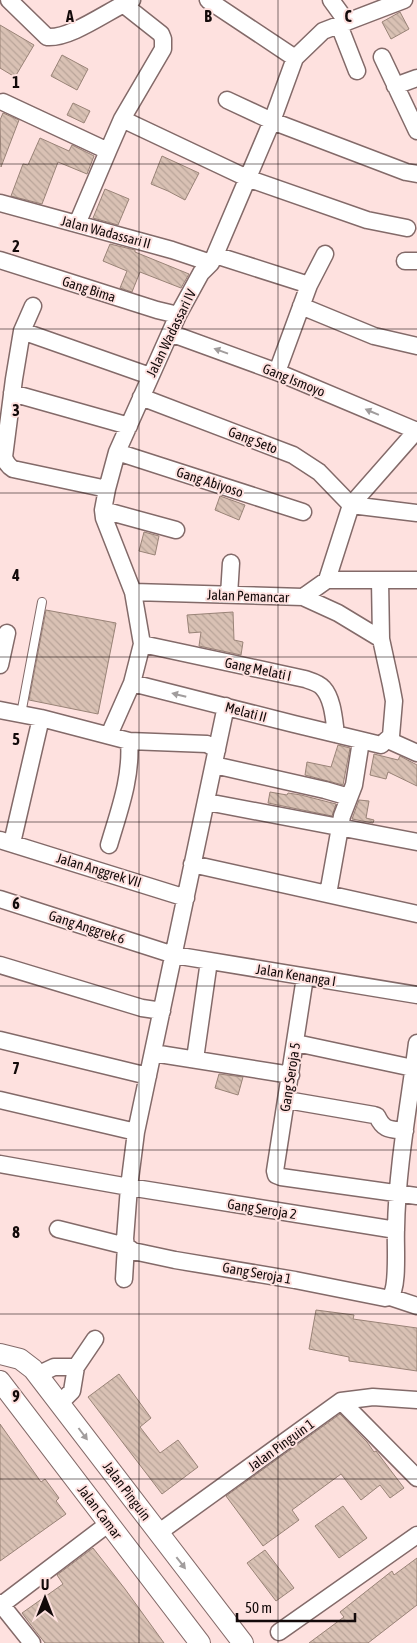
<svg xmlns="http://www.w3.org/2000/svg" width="417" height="1643" viewBox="0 0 417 1643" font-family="'Asap Condensed',sans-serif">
<defs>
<pattern id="building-back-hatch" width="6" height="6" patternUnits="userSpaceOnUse" patternTransform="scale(1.25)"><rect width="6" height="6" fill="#d9c1b4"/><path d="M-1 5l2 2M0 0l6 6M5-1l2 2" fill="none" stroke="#b9a499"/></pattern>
</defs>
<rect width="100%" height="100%" fill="#fee1df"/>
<!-- building -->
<path fill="url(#building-back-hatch)" stroke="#998377" d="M400,12L409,29L391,39L382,22Z
M0,25L34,45L15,77L0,68Z
M62,55L88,69L77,90L51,76Z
M73,103L90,111L84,123L67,115Z
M3,113L19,120L1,167L0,120Z
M40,138L69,151L72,145L94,156L87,174L58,162L42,204L11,196L23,164L28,165Z
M162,156L199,173L185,200L168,191L151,184Z
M105,189L129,199L118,225L93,218Z
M110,244L135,250V252L189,274L181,288L140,272L132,292L120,288L127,271L103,261Z
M220,496L245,505L239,520L215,510Z
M144,532L159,536L155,555L139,551Z
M46,610L116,623L98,714L29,700Z
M233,612L234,640L243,642L241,655L199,646L201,632L189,633L187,615Z
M338,745L350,748L343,785L305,775L307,762L331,767Z
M374,754L398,760L400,756L417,765V786L388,772L386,779L370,775Z
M270,792L287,795L288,793L301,795L336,804L332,816L268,803Z
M359,800L369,801L366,818L374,820L373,823L352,819Z
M219,1074L243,1077L238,1095L215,1088Z
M316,1310L354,1315L353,1319L417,1328V1371L349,1361V1357L309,1349Z
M119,1374L151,1418L140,1427L160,1453L178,1440L198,1467L162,1494L88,1397Z
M340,1414L367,1442L374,1452L376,1451L404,1488L390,1498L380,1485L361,1500L341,1474L292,1510L299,1520L263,1546L226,1496Z
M0,1424L41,1482L45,1479L59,1498L56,1501L66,1514L0,1561Z
M343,1506L367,1538L339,1558L315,1526Z
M93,1548L125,1589L164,1643H45L34,1629L22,1613L63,1584L57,1575Z
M265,1550L294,1588L276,1601L247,1563Z
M417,1558V1605L368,1643H309L344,1617L340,1612L392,1571L394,1575Z"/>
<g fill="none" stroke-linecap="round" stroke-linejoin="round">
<!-- service casing -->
<g stroke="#836a69" stroke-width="10">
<path id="service" d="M21,714L42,602"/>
</g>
<!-- minor casing -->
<g stroke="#836a69" stroke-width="19">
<path id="minor" d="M9,0L47,37C71,39 109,10 132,0
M208,0L295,58
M331,0L347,22
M339,25L357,71
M382,57L417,131
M395,86L417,78
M227,100L272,121L406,172L417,174
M3,102L108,151L122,119L163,49V39L161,34L123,4
M122,119L247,178L367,220L407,228
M0,203L172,250L211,263
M77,224L108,151
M215,255L309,285
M0,260L157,310L178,315
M405,261H417
M33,306L22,331L14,379L4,457C6,463 8,466 13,469L107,489
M301,306L374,336L417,346
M22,331L150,376
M170,333L277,372L417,431
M277,372L309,285L325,254
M12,393L129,426
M141,397L293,455L319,472L351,505L417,513
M117,452L303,512
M103,510L176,530
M327,580L351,505L417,430
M133,592L303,597L327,580H417
M229,595L231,563
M303,597L338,613L381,639
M142,644L305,679C311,681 319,683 323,688C333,699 334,720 336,734
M0,665L7,633
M132,683L294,724L381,745L391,736L394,701L391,685L381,639L380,580
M0,710L41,718L129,741L207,744L217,750
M109,735L132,683L142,644L133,592L104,518L103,510L107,489L117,452L178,315L201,273L211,263L215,255L272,121L295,58L323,31L404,0
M388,740L417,753
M214,765L325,790L349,797
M207,802L417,842
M0,840L186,898
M12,843L41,718
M109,845C119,811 132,777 129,741
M192,864L417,914
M328,894L342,816L354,785L361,741
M0,899L174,955L417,995
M0,965L142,1008L162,1011
M305,977L275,1171L276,1175L281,1177L417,1196
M0,1040L148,1076
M296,1043L413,1068
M153,1053L291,1075
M195,1059L209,961
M0,1100L136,1132
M287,1100L374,1115L377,1116C384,1131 390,1129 405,1131
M0,1164L129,1187L396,1230
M58,1229L126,1246L133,1251L175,1260L295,1280L385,1298L390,1297L417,1306
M124,1279L126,1246L125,1239L129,1187L136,1132L226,706
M390,1297C399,1287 395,1244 396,1229C397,1167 409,1105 417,1043
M37,1375L54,1367H76
M341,1401L417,1478
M60,1403L72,1391L76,1367L95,1339
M158,1533L341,1401L373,1397L417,1400
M0,1603L32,1643
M0,1606L108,1524
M279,1632L417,1535"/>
</g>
<!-- tertiary casing -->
<g stroke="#836a69" stroke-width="22">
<path id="tertiary" d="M0,1354L20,1359L33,1369L243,1643
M0,1381L200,1643"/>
</g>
<!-- service -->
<use href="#service" stroke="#fff" stroke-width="8"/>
<!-- minor -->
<use href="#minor" stroke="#fff" stroke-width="16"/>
<!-- tertiary -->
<use href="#tertiary" stroke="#fff" stroke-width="20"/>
</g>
<!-- one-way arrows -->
<defs><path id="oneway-solid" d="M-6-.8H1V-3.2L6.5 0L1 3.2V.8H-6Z" transform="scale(1.25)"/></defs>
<g fill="#a19d9d">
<use href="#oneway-solid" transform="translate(221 351) rotate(-160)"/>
<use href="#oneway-solid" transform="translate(372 412) rotate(-157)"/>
<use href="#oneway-solid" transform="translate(179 695) rotate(-166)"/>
<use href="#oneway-solid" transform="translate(83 1434) rotate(53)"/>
<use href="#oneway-solid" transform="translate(181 1563) rotate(52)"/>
</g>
<!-- grid -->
<path fill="none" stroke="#130a0a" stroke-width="1" stroke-opacity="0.55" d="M139,0V1643M278,0V1643M0,164H417M0,329H417M0,493H417M0,657H417M0,822H417M0,986H417M0,1150H417M0,1314H417M0,1479H417"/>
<g text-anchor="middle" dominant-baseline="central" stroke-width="4" stroke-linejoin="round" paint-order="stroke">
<!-- street labels -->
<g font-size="14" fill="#130a0a" stroke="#fee1df">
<text transform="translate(106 232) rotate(15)">Jalan Wadassari II</text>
<text transform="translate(89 289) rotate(18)">Gang Bima</text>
<text transform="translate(171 333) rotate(-64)">Jalan Wadassari IV</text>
<text transform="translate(294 380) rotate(22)">Gang Ismoyo</text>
<text transform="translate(253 440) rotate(21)">Gang Seto</text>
<text transform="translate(210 482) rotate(18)">Gang Abiyoso</text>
<text transform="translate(248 596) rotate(2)">Jalan Pemancar</text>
<text transform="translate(258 669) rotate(12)">Gang Melati I</text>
<text transform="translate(246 712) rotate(15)">Melati II</text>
<text transform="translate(99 870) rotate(17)">Jalan Anggrek VII</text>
<text transform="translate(87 927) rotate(18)">Gang Anggrek 6</text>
<text transform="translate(296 975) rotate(9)">Jalan Kenanga I</text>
<text transform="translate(290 1077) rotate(-81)">Gang Seroja 5</text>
<text transform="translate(262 1209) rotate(9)">Gang Seroja 2</text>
<text transform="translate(257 1273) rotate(10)">Gang Seroja 1</text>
<text transform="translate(281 1445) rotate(-36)">Jalan Pinguin 1</text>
<text transform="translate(127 1491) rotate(53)">Jalan Pinguin</text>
<text transform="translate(100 1512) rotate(53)">Jalan Camar</text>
</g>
</g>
<g font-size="16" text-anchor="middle" font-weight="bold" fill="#130a0a" stroke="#fee1df" stroke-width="4" stroke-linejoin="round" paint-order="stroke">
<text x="70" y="22">A</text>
<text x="208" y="22">B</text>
<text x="348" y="22">C</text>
<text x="16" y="88">1</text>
<text x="16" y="252">2</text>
<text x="16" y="416">3</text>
<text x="16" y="581">4</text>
<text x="16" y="745">5</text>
<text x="16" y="909">6</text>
<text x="16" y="1074">7</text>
<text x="16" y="1238">8</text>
<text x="16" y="1402">9</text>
</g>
<!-- north arrow -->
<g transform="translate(45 1598)" stroke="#fee1df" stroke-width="4" paint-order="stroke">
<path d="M0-4L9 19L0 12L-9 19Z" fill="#130a0a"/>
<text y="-8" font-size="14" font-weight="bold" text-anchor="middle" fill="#130a0a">U</text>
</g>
<!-- scale -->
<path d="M237 1613v8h118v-8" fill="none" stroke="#130a0a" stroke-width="2.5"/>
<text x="245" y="1613" font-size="15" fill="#130a0a" stroke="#fee1df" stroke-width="4" paint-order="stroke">50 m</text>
</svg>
